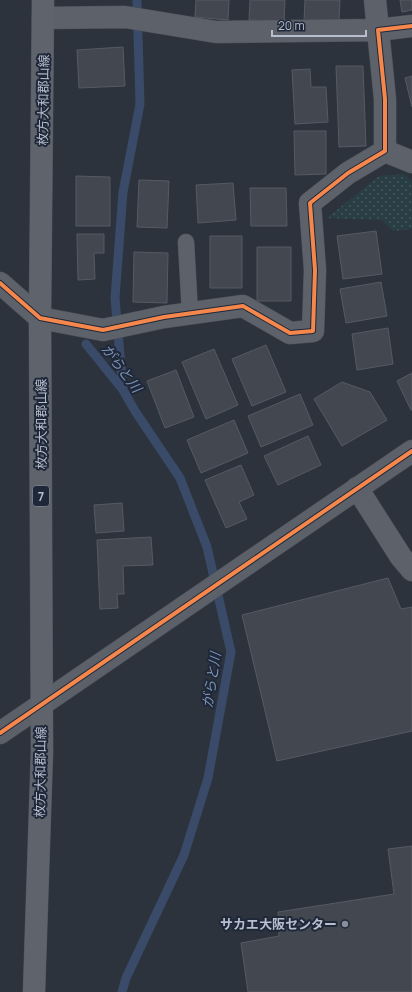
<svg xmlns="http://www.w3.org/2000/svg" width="412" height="992" viewBox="0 0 412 992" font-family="Manrope,'Noto Sans JP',sans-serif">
<defs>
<pattern id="park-dots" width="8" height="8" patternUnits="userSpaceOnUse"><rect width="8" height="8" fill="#293e44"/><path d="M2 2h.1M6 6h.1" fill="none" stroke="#46585e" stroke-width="1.8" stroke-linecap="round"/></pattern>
</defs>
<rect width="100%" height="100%" fill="#2d333d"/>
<!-- park -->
<path fill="url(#park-dots)" d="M404,174L412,181V229L393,231L382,220L327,218L379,176Z"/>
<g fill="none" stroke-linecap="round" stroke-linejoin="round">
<!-- stream -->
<path stroke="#394b69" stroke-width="9" d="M86,344L123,390L135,411L180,478L207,547L231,652L208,778L184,855L126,978L122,992
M123,390L115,298L123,192L140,104L137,0"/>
</g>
<!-- building -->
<path fill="#424750" stroke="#555b65" d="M196,0H229L228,20L195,17Z
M250,0H285L284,22L249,20Z
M305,0H340L339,21H304Z
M400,0H412V10L402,12Z
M123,47L125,86L79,88L77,50Z
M336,66H363L366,146L339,147Z
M310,69L311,87H326L328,122L295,124L292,70Z
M412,76V107L405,78Z
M294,131H326V174L295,175Z
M76,176L110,177V226H76Z
M139,180L169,181L167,228L137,227Z
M233,183L236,220L198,223L196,185Z
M250,188H286L287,226H251Z
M376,231L382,274L343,279L337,236Z
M77,234H104V253H94L95,279L78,280Z
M210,236H242V288H210Z
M257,247H291V301H257Z
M134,252L168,253L167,303L133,302Z
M381,282L387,316L346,323L340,289Z
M388,328L393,364L357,370L352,334Z
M266,345L286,392L252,406L232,359Z
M214,349L238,405L206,419L182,362Z
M176,370L194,417L165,428L147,381Z
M412,373V410H411L397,381Z
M342,382L370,392L387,420L342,446L314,399Z
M300,394L313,425L261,447L248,416Z
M234,420L248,453L201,473L187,440Z
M308,436L321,465L278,485L264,456Z
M241,465L254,495L239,502L247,519L226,528L205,480Z
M122,503L124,531L96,533L94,505Z
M151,537L153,565L123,566L124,594H117L118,608L100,609L97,540Z
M388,578L401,609L412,607V731L277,761L242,615Z
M412,846V992H248L241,943L279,936L278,912L394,894L388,849Z"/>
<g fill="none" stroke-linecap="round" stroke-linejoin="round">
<!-- lane casing -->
<g stroke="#4b4f57" stroke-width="17">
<path id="lane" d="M186,242L190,313"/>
</g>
<!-- street casing -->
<g stroke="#4b4f57" stroke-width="23">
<path id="street" d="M43,18L125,17L216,32L378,30L375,0
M385,151L412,162
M0,283L40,318L103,330L164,317L243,306L290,333L313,331L315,270L310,203L348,173L385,151V99L378,30L412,26
M357,488L401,557L412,570"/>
</g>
<!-- secondary casing -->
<g stroke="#4b4f57" stroke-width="23">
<path id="secondary" d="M0,733L412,451"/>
</g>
<!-- primary casing -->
<g stroke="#4b505a" stroke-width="23">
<path id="primary" d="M34,992L42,751L40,318L43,0"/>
</g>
<!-- lane -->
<use href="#lane" stroke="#5d616a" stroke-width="16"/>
<!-- street -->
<use href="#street" stroke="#5d616a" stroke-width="22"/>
<!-- secondary -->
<use href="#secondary" stroke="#5c6068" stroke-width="22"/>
<!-- primary -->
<use href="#primary" stroke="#5f646c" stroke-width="22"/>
<!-- cycleway casing -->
<g stroke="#1f2839" stroke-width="6">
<path id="cycleway" d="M0,283L40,318L103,330L164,317L243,306L290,333L313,331L315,270L310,203L348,173L385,151V99L378,30L412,26
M0,733L412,451"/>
</g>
<!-- cycleway -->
<use href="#cycleway" stroke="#f5874c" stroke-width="4"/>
</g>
<!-- markers -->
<circle fill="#878d9b" stroke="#1f2839" stroke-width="1.5" cx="345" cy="924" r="4"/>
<g text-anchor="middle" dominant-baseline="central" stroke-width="4" stroke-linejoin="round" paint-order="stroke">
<!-- shield labels -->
<rect fill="#1f2839" stroke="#8991a1" stroke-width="1" x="33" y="486" width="16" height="20" rx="3"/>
<g font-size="12" font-weight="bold" fill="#b7becd">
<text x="41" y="496">7</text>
</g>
<!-- street labels -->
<g font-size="13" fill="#b7becd" stroke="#1f2839">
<text transform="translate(43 100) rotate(-89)">枚方大和郡山線</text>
<text transform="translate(41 424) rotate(-90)">枚方大和郡山線</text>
<text transform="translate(40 772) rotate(-89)">枚方大和郡山線</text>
</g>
<!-- poi labels -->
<g font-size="13" font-weight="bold" fill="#b7becd" stroke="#1f2839" text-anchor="end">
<text x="337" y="924">サカエ大阪センター</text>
</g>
<!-- water labels -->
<g font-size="14" font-style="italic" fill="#7d92b5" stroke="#1f2839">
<text transform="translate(122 368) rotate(53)">がらと川</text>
<text transform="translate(211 680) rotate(-81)">がらと川</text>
</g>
</g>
<!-- scale -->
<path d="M272 30v6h94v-6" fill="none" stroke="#b7becd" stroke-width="2"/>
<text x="278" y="30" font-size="12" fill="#b7becd" stroke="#1f2839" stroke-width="3" paint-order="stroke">20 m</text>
</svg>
